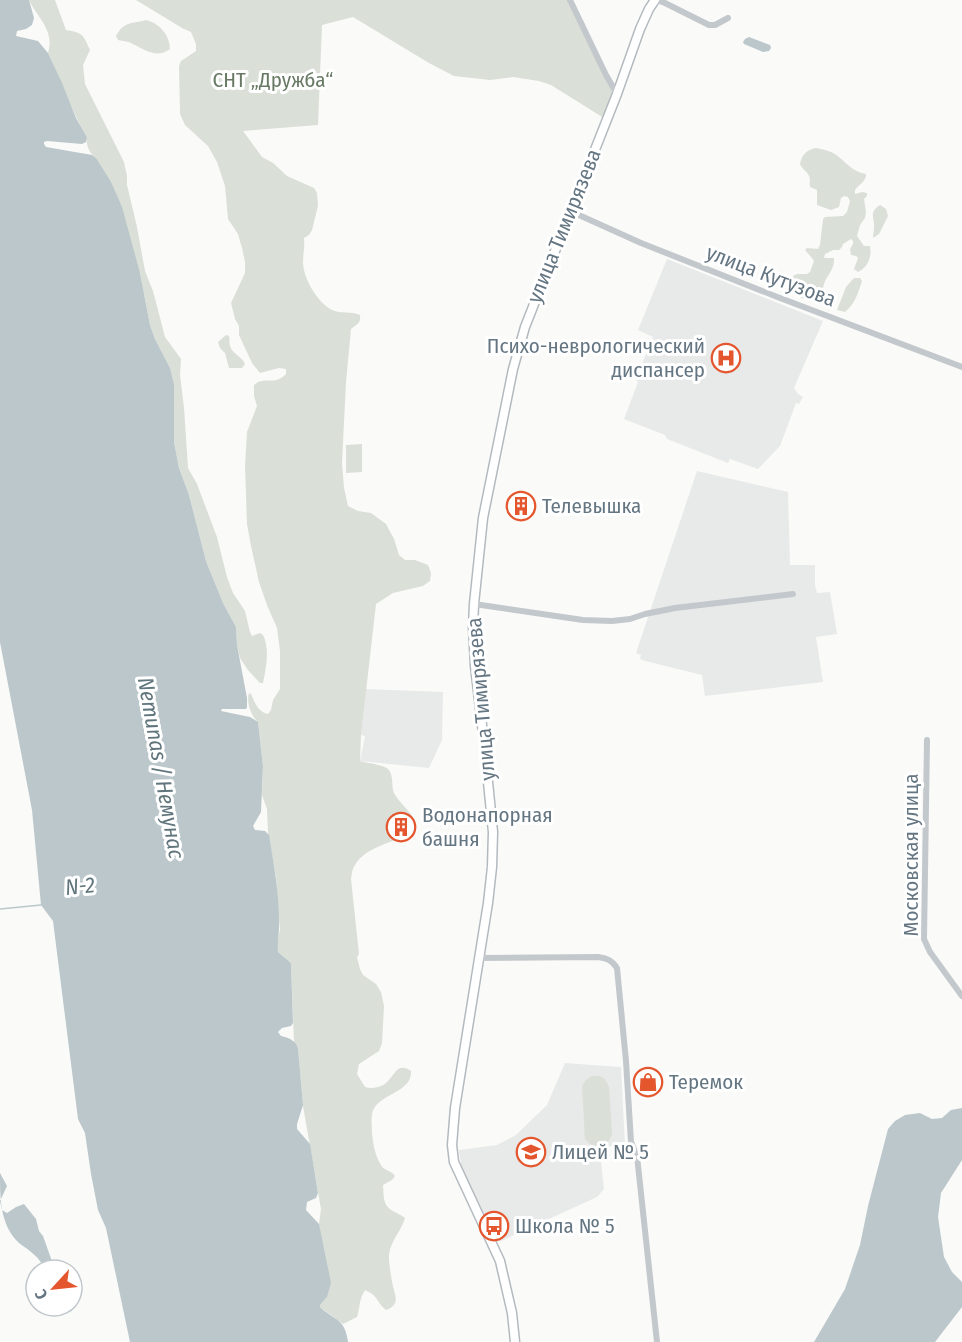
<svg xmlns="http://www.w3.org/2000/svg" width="962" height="1342" viewBox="0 0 962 1342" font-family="'Fira Sans Condensed',sans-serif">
<rect width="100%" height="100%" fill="#fafaf8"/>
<!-- built -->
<path fill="#e8e9e9" d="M667,259L823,321L794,388L798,394L803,397L799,404L796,403L780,446L758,469L730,459L728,463L667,439L665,435L624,419L638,382L636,379L653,337L638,330Z
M697,471L788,492L790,565H815V585L817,593L830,592L837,634L816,637L823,682L705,696L702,675L645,661L640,659L641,655L636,653Z
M366,689L443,692L442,740L429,768L360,761L365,736L361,735Z
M565,1063L621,1067L625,1145L611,1146L600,1153L604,1189L597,1197L499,1242L462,1172L459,1150L497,1145L516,1135L547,1105Z"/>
<!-- green -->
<path fill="#dadfd7" d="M29,0H55L66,30C83,33 83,34 90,50L83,65L85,84L124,162L127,176V185L137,227L145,271L153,291L165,337L181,359L180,375L184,408L188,468L197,484L217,537L227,577L233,593L245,611L250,632L252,636L260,633L263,635C270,649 266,668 263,683H260L248,670L240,658L237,645L236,627L223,603L206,561L189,495L179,468L174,442V384L170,368L155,339L150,325L140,273L96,158C90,154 85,144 87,137C71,110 61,81 48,53C55,30 38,19 29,0Z
M136,0H570L617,94L607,120L551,85L539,81L513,77L490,80L454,76L429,63L353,17L322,25L318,125L243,131L262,157L273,163L287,176L314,188L317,193L318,206L312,230L309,235L304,238C305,248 303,253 303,262C303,278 317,302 332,310C341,314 351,311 360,315C361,324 357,324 351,329L346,382L342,463L344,488L348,506L358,511L371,513L386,524L394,539L399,555L405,560H415L428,565L431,573L430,581L423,586L393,593L376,604L361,735L360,761C367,763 384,765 388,769C394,775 391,786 394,793C399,803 410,810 415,821L413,829L410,833C393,843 365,847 355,865C352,869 352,874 351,879L359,954L357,957L360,969L363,975L376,984L381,992L384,1006L382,1043L379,1051L359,1064L357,1074L365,1087C372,1089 382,1088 388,1081C395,1074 398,1062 411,1071C413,1093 375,1094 372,1114C371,1120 372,1127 372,1133C373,1143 375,1156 381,1165C384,1171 391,1170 395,1176L392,1180L383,1185C384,1194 382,1204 391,1210C396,1213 400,1214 405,1218C401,1232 389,1242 389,1258C389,1265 391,1274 392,1282C394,1294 402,1304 386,1310C376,1302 379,1296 365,1290C359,1299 360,1308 357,1317L343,1324L320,1307V1305L327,1297L325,1253L321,1239L319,1224L321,1209L303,1106L298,1048L294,1042L291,963L278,952L277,945L280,930L276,877L268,833L267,809L262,795L263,766L258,722C251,716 246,702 249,693L251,694C255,703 258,712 268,714L271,710L273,700L280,689V651L277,628L267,605L259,582L251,546L247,524L245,466L247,432L257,406L254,396V385C266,375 273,387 286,374V369L279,368L260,373L252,363L239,335V326L235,319L231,303L245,273V262L242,248L238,234L228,219L225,186L217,162L208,146L185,125L180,114L179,66L181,61L196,51V44L191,32L182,28Z
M146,20C159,23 170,35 170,49C157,59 145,50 133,44C128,41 123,41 118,40L116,36C124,21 132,24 146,20Z
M816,148C821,149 827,150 831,152C845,159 849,171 866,174C866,182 859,184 855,190V194L862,192L867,193V196L864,199L866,212L865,218L860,225L857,236L864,246H870C872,257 868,267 858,272L854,269L858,258L856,256L851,255L850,249L853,244V241L851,239L843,244L842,247L839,250H833L825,254L824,258H834C835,271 825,276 823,288C822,292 825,298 825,303L823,305L799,297V294C804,293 808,296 813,292V290L805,284L797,285L793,283V276L797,274H807L810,272L814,261L812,258L805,250L807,248L818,249L820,245L823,219L825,217L843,216L847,212L850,201L848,197L844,196L841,198L839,207L831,210L817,205V190L810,187C809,183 811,180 809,176C807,171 802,169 800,164C802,154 807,150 816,148Z
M880,205L886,209L888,216L879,234L873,238C873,235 874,231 874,228C875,218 868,213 880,205Z
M854,278H860L862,281C858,293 855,304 845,312L837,310L846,287Z
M226,335L229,336C230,339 229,342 230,346C232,354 242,356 245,364L242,368H229L225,353L220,348L218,342Z
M362,444V472L346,473V445Z
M592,1076H598L604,1078L609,1087L612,1135L607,1144C598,1150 592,1147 585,1139L582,1086L586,1080Z"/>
<!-- water -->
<path fill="#bbc7cb" d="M0,0H29L34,18L32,25L26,29L17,31L16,36L38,41L48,53L62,83L76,118L87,137L86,142L82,144L47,141L44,142V144L46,147L92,155L96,158L111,182L122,207L140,273L150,325L155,339L170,368L174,384V442L179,468L189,495L206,561L223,603L236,627L237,645L247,698V707L246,709H222L221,711L250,717L258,722L263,766L261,812L253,826L255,830L265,831L269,835C274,866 280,897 279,928C279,936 277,943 278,952L291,963L293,1023L291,1026L282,1028L278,1032L281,1036C289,1038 295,1040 298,1048L303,1105L297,1124V1129L310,1144L318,1193L316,1198L307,1202L306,1210L319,1224L331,1283L327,1297L320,1305V1307C335,1321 345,1318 348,1342H130L106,1228L98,1210L91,1174L85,1133L78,1119L53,921L41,905L32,810L0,642Z
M749,37L770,45L771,48L769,51L763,52L744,44L743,42L745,39Z
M962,1108V1160L941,1193L938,1217L944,1257L952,1272L962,1282V1307L935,1342H814L845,1289L860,1245L868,1206L888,1129L895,1121L905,1115L920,1113L932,1119L942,1118L951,1110Z
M0,1173L7,1186L0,1201L2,1210L7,1213L16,1207L24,1204L36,1219L39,1231L43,1236L54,1267L53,1270H45C40,1257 30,1251 19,1243C0,1225 0,1199 0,1173Z"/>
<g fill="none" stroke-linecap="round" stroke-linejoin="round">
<!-- stream -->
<path stroke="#bbc7cb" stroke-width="1.5" d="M0,909L41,905"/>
<!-- secondary casing -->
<g stroke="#b3babf" stroke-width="11">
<path id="secondary" d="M515,1342L512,1313L500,1261L454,1162L452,1145L455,1108L488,903L492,867L493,832L484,742L475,666L473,627L474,604L483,518L513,369L525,327L617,94L640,29L649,9L655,0"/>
</g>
<!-- street -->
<path stroke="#c3c8cc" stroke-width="6" d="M570,0L606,75L617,94
M656,0L663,2L709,25H715L728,18
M570,211L641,243L780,298L962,367
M474,604L583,620L612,621L630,619L645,614L675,608L793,594
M927,740L924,939L930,952L962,996
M479,958L598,957C606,958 612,960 617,968L626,1061L631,1142L637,1156L657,1342"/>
<!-- secondary -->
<use href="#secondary" stroke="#fff" stroke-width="8"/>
</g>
<!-- icons -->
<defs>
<g id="hospital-ring" transform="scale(1.5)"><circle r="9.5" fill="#fff" stroke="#e4572e" stroke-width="1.5"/><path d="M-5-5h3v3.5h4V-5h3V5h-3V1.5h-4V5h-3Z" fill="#e4572e"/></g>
<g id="building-ring" transform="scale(1.5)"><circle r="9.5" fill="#fff" stroke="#e4572e" stroke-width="1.5"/><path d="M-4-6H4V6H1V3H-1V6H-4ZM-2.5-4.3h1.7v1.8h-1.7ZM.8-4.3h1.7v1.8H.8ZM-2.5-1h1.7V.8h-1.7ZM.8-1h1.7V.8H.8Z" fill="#e4572e"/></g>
<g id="shop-ring" transform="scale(1.5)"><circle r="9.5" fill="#fff" stroke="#e4572e" stroke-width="1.5"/><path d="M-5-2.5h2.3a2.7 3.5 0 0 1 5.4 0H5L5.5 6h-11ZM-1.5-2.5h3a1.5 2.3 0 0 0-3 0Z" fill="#e4572e"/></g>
<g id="school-ring" transform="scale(1.5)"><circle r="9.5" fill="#fff" stroke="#e4572e" stroke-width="1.5"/><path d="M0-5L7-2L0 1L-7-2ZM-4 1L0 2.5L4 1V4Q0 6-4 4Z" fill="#e4572e"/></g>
<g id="bus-ring" transform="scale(1.5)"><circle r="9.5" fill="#fff" stroke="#e4572e" stroke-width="1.5"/><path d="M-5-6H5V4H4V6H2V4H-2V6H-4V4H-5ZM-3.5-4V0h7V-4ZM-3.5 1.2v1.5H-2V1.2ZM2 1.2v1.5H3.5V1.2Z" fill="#e4572e"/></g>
</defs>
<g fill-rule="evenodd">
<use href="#hospital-ring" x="726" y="358"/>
<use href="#building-ring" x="521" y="506"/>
<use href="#building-ring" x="401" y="827"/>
<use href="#shop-ring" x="648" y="1082"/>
<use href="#school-ring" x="531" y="1152"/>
<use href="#bus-ring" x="494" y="1226"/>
</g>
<g text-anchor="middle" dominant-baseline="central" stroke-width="6" stroke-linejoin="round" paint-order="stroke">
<!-- park labels -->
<g font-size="21" fill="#687a64" stroke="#fff">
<text x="273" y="80">СНТ „Дружба“</text>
</g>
<!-- street labels -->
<g font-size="21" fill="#657683" stroke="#fff">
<text transform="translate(564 226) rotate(-68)">улица Тимирязева</text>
<text transform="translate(771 276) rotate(21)">улица Кутузова</text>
<text transform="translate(481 699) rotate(-95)">улица Тимирязева</text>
<text transform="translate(911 855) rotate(-90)">Московская улица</text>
</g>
<!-- poi labels -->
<g font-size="21" fill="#657683" stroke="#fff" text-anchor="start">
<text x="705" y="346" text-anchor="end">Психо-неврологический<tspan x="705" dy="24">диспансер</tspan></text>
<text x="542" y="506">Телевышка</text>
<text x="422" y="815">Водонапорная<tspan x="422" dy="24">башня</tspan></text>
<text x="669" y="1082">Теремок</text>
<text x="552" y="1152">Лицей № 5</text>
<text x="515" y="1226">Школа № 5</text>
</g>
<!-- water labels -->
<g font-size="22" font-style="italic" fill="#60757c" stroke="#fff">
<text transform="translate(161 768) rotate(80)">Nemunas / Немунас</text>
<text transform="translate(80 886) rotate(-6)">N-2</text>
</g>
</g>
<!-- north arrow -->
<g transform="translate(54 1288) rotate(243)"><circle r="28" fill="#ffffff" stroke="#c1c8cd" stroke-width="1.5"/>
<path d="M0-4.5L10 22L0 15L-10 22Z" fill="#e4572e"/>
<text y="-9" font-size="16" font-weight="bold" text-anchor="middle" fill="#657683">С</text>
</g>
</svg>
